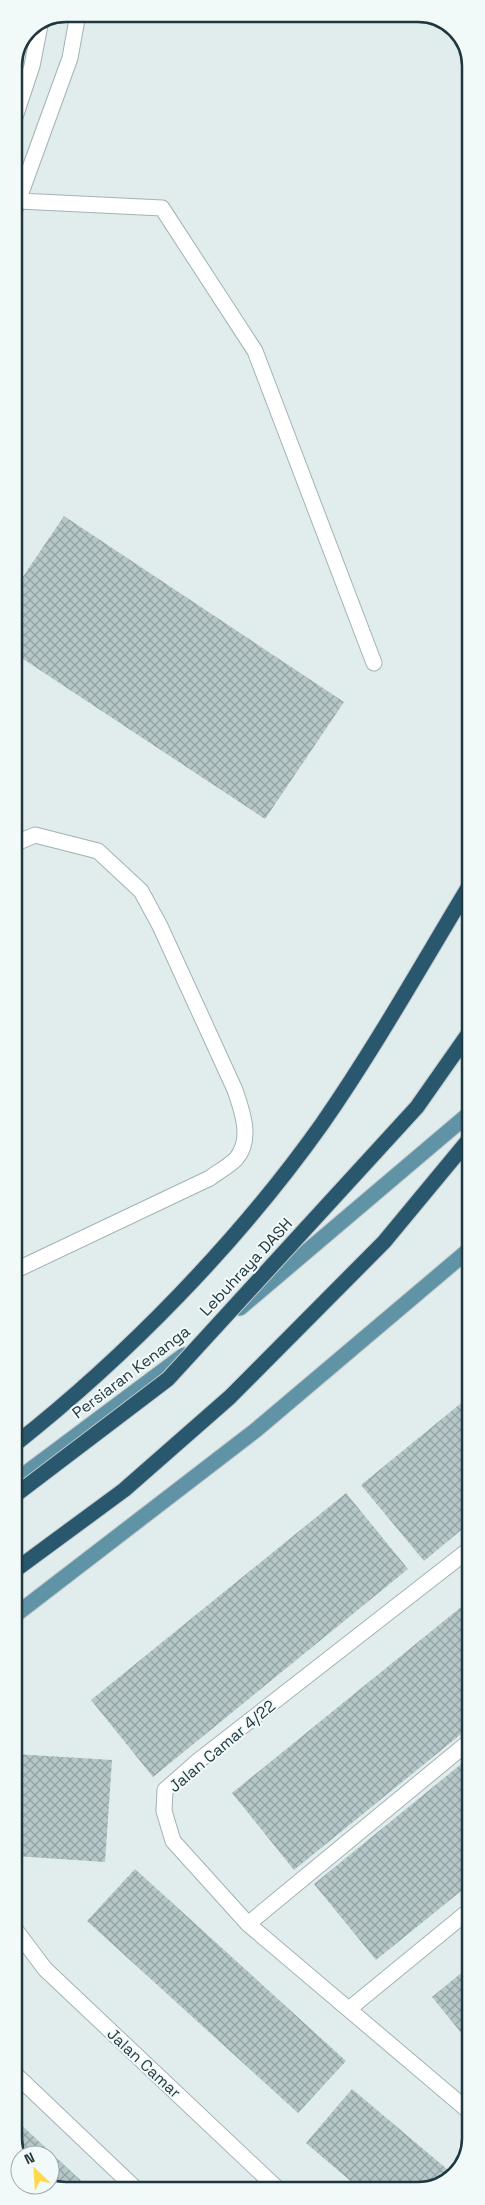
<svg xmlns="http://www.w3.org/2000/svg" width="485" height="2205" viewBox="0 0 485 2205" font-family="'Space Grotesk',sans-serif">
<defs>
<pattern id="building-cross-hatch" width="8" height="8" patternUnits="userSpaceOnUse" patternTransform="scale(1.25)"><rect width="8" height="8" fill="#b6c7c8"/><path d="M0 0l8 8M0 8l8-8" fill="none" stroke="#93a2a4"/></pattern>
</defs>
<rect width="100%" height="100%" fill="#e1eced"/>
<!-- building -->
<path fill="url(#building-cross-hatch)" d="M64,516L344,702L265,819L14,653V590Z
M471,1395V1522L424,1561L361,1485Z
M346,1493L408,1569L153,1777L91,1700Z
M471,1599V1726L294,1870L232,1793Z
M15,1754L112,1760L105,1862L15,1856Z
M471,1756V1883L376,1960L314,1884Z
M135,1869L346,2061L298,2113L87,1921Z
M471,1965V2045L432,1997Z
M352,2089L454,2175L429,2190H361L306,2143Z
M15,2119L92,2191H60L50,2186V2155H20V2158L15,2149Z"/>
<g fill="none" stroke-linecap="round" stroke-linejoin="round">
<!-- minor casing -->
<g stroke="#a3b2b5" stroke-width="17">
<path id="minor" d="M14,120L32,66L40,25
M19,201L162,208L255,351L374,663
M14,212L70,58L78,14
M14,844L35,835L98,851L141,891L160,926L235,1090C242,1111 253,1139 236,1159C229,1166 218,1172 210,1178L14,1271
M471,1548L198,1761L165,1790L164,1811L173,1841L248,1924L471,2113
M248,1924L471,1740
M15,1929L45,1969L280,2191
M349,2009L471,1909
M15,2074L138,2191"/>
</g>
<!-- major casing -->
<g stroke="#c0c7c9" stroke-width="17">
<path id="major" d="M240,1308L471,1112
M14,1482L184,1355
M14,1616L256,1430L471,1248"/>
</g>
<!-- highway casing -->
<g stroke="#c0c7c9" stroke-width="17">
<path id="highway" d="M14,1445C126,1357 239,1241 322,1124C376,1046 422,964 471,883
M14,1571L124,1490L230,1397L384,1242L471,1137"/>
</g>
<!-- minor -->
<use href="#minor" stroke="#fff" stroke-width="15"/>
<!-- major -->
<use href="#major" stroke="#6193a7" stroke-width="15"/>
<!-- highway -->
<use href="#highway" stroke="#28576e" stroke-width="15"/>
<!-- highway-bridge casing -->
<g stroke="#c0c7c9" stroke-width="17" stroke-linecap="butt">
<path id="highway-bridge" d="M14,1496L168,1379L417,1107L471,1030"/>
</g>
<!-- highway-bridge -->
<use href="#highway-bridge" stroke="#28576e" stroke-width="15"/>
</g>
<g text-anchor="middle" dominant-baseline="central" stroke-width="4" stroke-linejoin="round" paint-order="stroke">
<!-- street labels -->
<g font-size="16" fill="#1f373f" stroke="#f2f9f9">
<text transform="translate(246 1267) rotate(-47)">Lebuhraya DASH</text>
<text transform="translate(131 1372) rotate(-37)">Persiaran Kenanga</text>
<text transform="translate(222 1746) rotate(-40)">Jalan Camar 4/22</text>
<text transform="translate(144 2063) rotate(43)">Jalan Camar</text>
</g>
</g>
<!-- crop -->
<path d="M0 0H485V2205H0ZM66 22H418A44 44 0 0 1 462 66V2138A44 44 0 0 1 418 2182H66A44 44 0 0 1 22 2138V66A44 44 0 0 1 66 22Z" fill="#f2f9f9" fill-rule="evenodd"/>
<path fill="none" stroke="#1f373f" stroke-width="2.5" d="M66 22H418A44 44 0 0 1 462 66V2138A44 44 0 0 1 418 2182H66A44 44 0 0 1 22 2138V66A44 44 0 0 1 66 22Z"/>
<!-- north arrow -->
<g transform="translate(35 2170) rotate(335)"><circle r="24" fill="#f2f9f9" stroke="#9eabaf"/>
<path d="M0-4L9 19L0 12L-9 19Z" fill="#ffd94d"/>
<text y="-8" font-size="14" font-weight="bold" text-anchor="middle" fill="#1f373f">N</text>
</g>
</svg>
